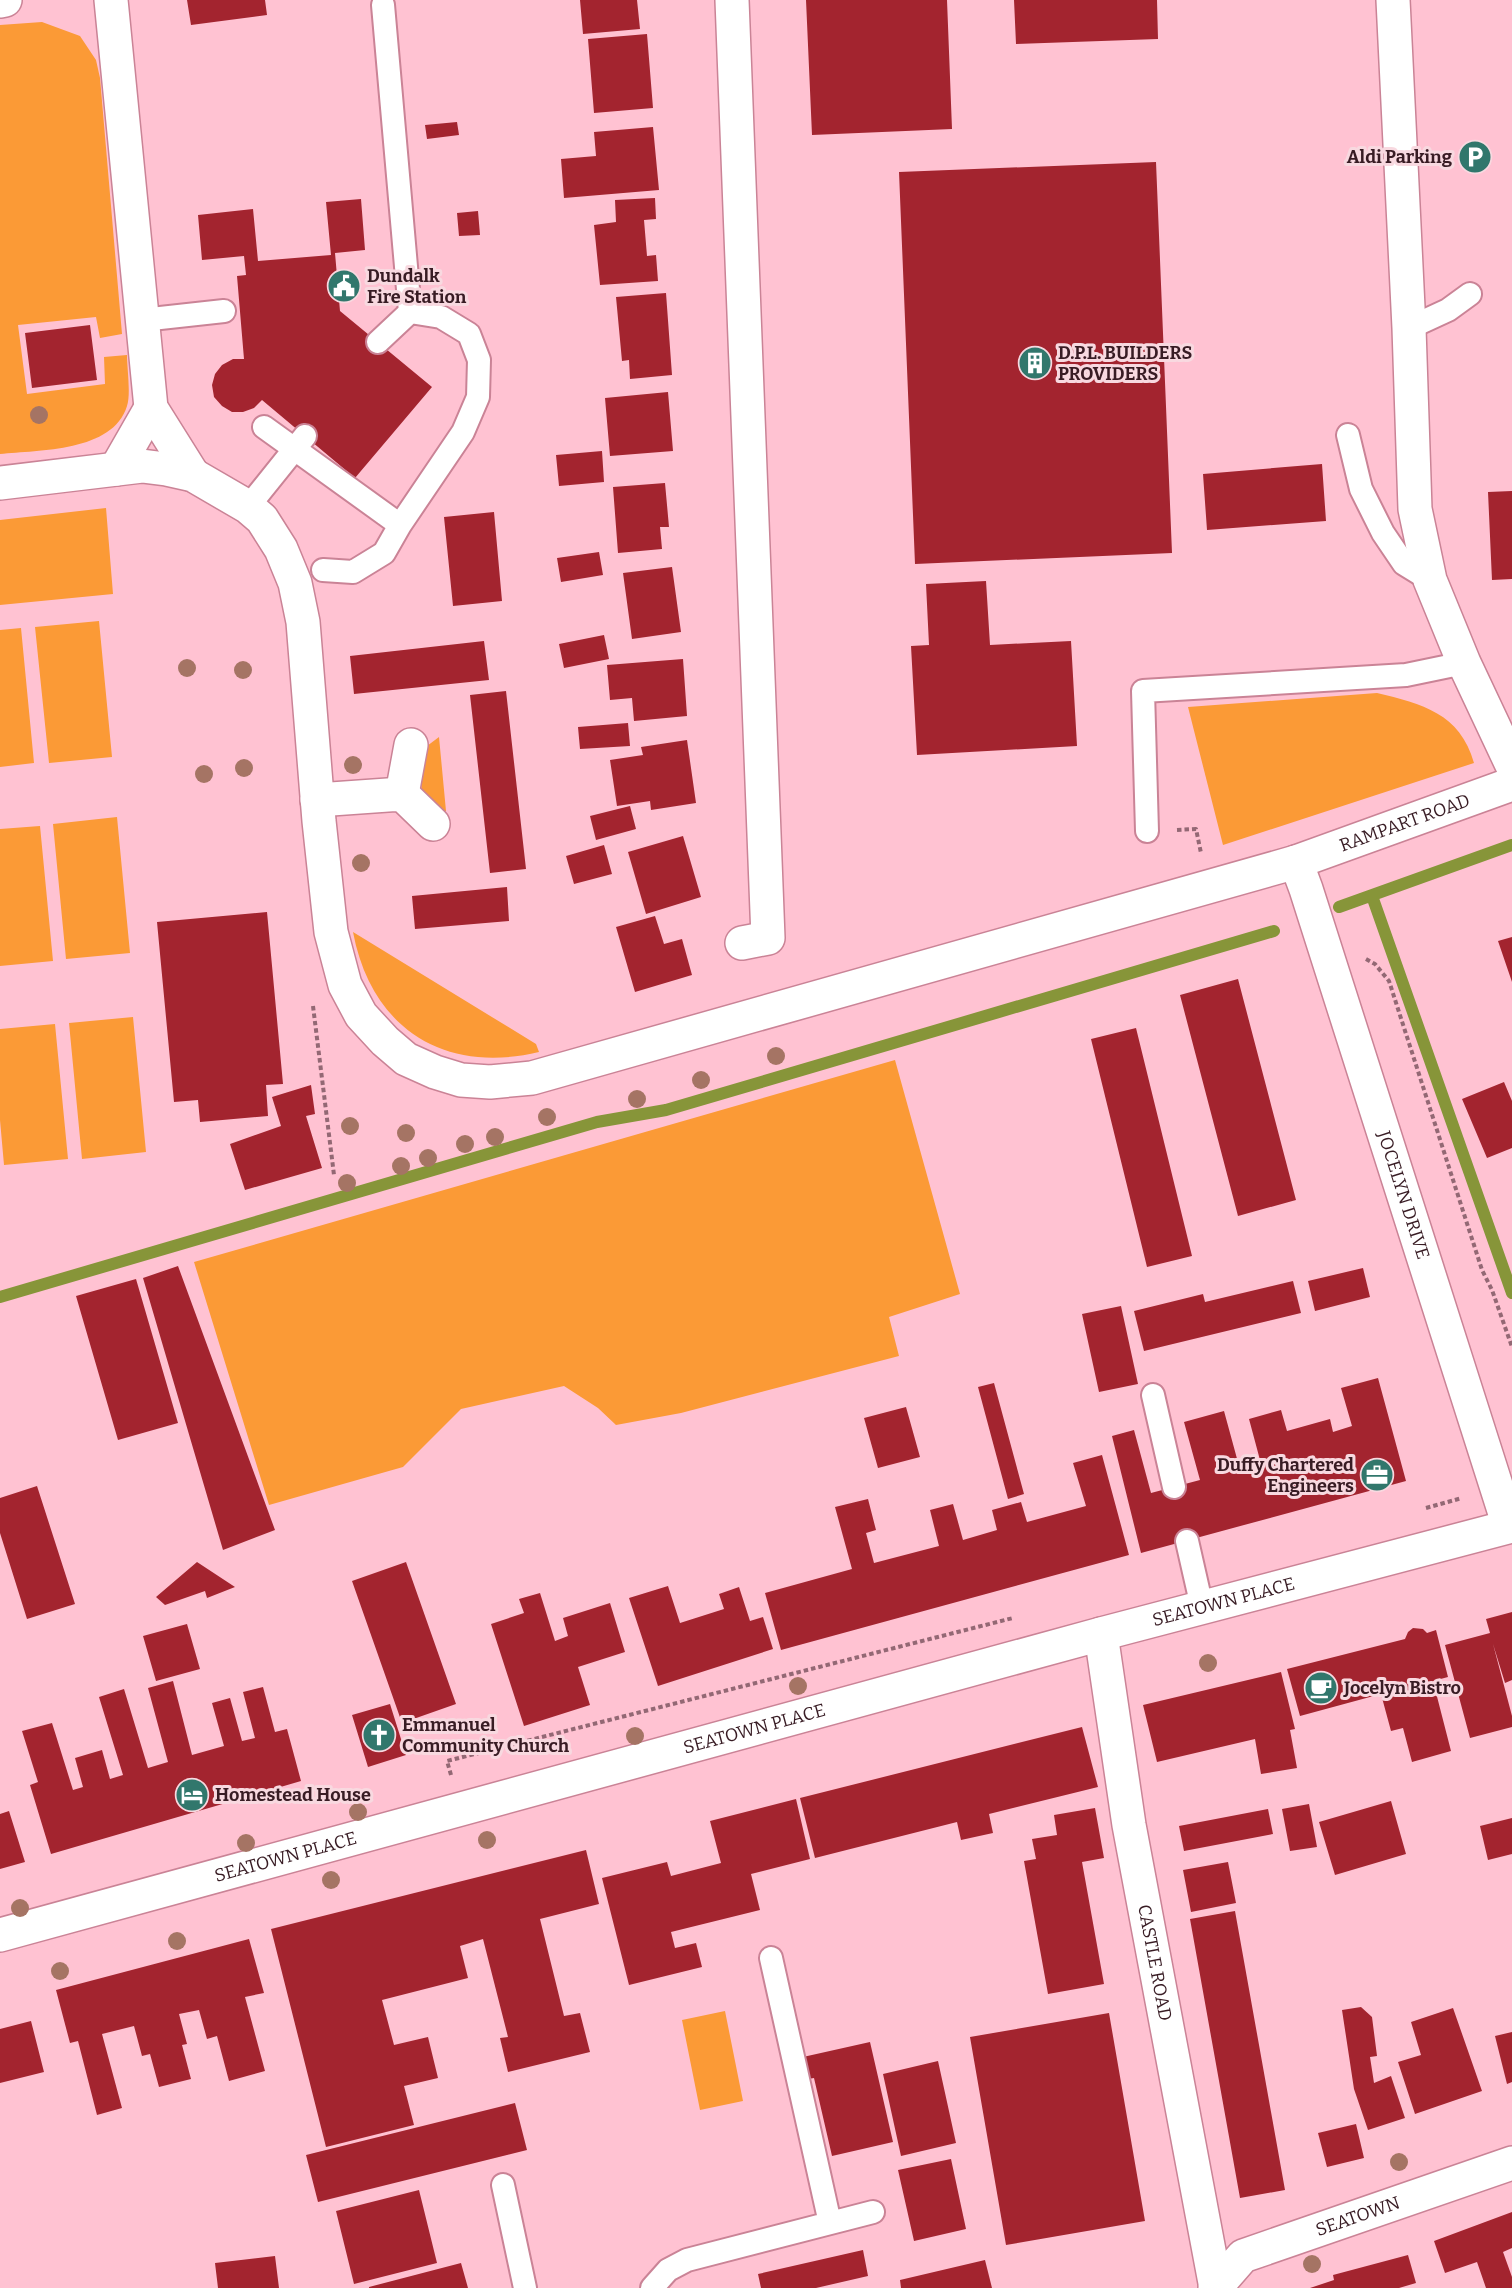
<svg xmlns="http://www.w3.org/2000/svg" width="1512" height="2288" viewBox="0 0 1512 2288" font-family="Bitter,serif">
<rect width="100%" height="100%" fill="#ffc2d2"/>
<!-- green -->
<path fill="#fb9a36" d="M42,22L80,36L96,60L100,78L122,334L100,338L96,317L18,325L27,394L105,384L104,357L127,355C127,368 131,394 127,406C113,452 39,450 0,454V25Z
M106,508L113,594L0,605V520Z
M99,621L112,757L49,763L35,627Z
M21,628L34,763L0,767V630Z
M1377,693C1422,704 1460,713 1474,763L1223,845L1188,707Z
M439,737L446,811L429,813C419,791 419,771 423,749Z
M117,817L130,953L66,959L53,824Z
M40,826L53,961L0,966V829Z
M353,932L536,1044L539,1052C444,1075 371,1028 353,932Z
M133,1017L146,1152L82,1159L69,1023Z
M55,1024L68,1159L4,1165L0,1120V1029Z
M895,1060L960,1294L889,1317L899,1356L681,1413L616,1425L598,1408L564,1386L461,1409L403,1467L269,1505L194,1262Z
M725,2011L743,2101L700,2110L682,2020Z"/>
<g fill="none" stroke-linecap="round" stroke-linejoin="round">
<!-- stream -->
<path stroke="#879539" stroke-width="12" d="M1372,896L1512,1293
M1339,907L1512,845
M0,1297L597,1122L666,1110L1274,931"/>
</g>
<!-- building -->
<path fill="#a3242f" d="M187,0H265L267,15L191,25Z
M580,0H637L640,29L583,34Z
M806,0H947L952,129L812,135Z
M1014,0H1157L1158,39L1016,44Z
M647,34L653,108L594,113L588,39Z
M457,122L459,135L427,139L425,125Z
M653,127L659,190L564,198L561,159L596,156L594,132Z
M1156,162L1172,553L915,564L899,172Z
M655,198L656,219L644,220L647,256L656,255L658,281L600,285L594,225L616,222L615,200Z
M361,199L365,250L335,253L340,311L432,387L355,478L262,400L254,408L243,412H232L222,406L214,397L212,385L215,374L222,365L233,359H244L237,276L246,275L244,256L202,260L198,215L253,209L258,261L331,255L326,202Z
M478,211L480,235L459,236L457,213Z
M666,293L672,375L630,379L629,360L622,361L616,297Z
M90,325L97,380L32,388L25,333Z
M668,392L673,451L610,456L605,398Z
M602,451L604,482L559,486L556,455Z
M1322,464L1326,521L1207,530L1203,474Z
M665,483L669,527H660L662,549L618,553L613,487Z
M1512,491V579L1492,580L1488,492Z
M494,512L502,601L453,606L444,517Z
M599,552L603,575L561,582L557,558Z
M672,567L681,632L632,639L623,573Z
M986,581L990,645L1071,641L1077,746L917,755L911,646L929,645L926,584Z
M604,635L609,659L564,668L559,644Z
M484,641L489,680L354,694L350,656Z
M683,659L687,716L634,721L632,698L610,700L607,665Z
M506,691L526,869L490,873L470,695Z
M628,723L630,746L580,749L578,727Z
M687,740L696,803L651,810L650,801L617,806L610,760L643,755L641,747Z
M630,806L636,829L596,840L590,816Z
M683,836L701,897L646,914L628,852Z
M604,845L612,874L574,884L566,856Z
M507,887L509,921L415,929L412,896Z
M267,912L283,1084L266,1085L268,1116L200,1122L198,1100L174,1102L157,922Z
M655,916L664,944L682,939L692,975L635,992L616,927Z
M1512,937V982L1498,941Z
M1238,979L1296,1200L1238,1216L1180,995Z
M1136,1028L1192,1256L1147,1267L1091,1039Z
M1504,1082L1512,1101V1148L1487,1158L1462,1099Z
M311,1085L315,1114L306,1116L322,1168L245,1190L230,1144L281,1126L272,1097Z
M178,1266L275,1530L223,1550L143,1278Z
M1363,1268L1370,1297L1315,1311L1308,1281Z
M136,1279L178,1423L118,1440L76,1296Z
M1293,1281L1301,1313L1144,1351L1134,1311L1203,1294L1205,1302Z
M1121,1306L1138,1384L1099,1392L1082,1314Z
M1378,1378L1406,1481L1141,1553L1112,1436L1134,1430L1151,1493L1200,1480L1184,1422L1224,1411L1239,1466L1260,1460L1249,1419L1281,1410L1287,1431L1330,1419L1333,1432L1352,1426L1341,1388Z
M994,1383L1024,1494L1008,1499L978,1387Z
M906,1407L920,1457L878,1468L864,1418Z
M1102,1455L1129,1555L781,1650L765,1593L852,1569L835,1507L868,1499L876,1530L866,1533L874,1563L939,1546L930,1510L953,1504L963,1540L997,1530L992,1510L1021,1502L1027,1522L1086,1506L1073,1463Z
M37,1486L75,1604L27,1619L0,1533V1498Z
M197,1562L235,1587L207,1598L205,1591L165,1605L156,1597Z
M406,1562L456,1704L402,1723L352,1581Z
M668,1586L680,1623L724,1609L719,1594L739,1587L750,1621L763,1617L773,1649L658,1686L629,1598Z
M540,1593L555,1641L568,1636L563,1618L610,1603L625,1652L578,1667L590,1705L524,1726L491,1624L524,1613L519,1599Z
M1512,1612V1680L1505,1683L1493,1644L1512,1716V1727L1470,1738L1445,1645L1490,1633L1486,1619Z
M187,1624L200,1669L156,1681L143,1636Z
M1413,1628L1423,1629L1427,1633L1436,1630L1448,1677L1433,1681L1451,1751L1412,1762L1403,1728L1391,1731L1381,1694L1300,1716L1287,1669L1405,1639L1408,1632Z
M1281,1672L1295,1729L1290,1730L1297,1768L1261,1774L1255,1739L1157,1762L1143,1705Z
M173,1681L192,1755L224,1746L212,1703L230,1698L242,1741L255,1738L243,1692L263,1687L275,1732L287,1729L301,1781L51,1854L30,1785L38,1782L22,1731L52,1723L73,1790L83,1787L75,1758L102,1750L110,1779L123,1775L99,1697L124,1689L148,1768L168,1762L148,1688Z
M390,1704L406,1755L368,1767L352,1715Z
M1082,1727L1098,1787L989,1814L993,1833L961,1840L957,1822L815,1858L800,1798Z
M796,1799L810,1859L751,1874L760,1910L671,1932L675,1948L696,1943L702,1967L629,1985L602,1878L667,1862L671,1876L721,1863L710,1821Z
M1391,1801L1406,1854L1335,1875L1319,1822Z
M1309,1804L1317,1847L1290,1851L1282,1809Z
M1095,1808L1104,1858L1082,1862L1104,1984L1048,1994L1024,1861L1036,1859L1032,1839L1057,1835L1054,1815Z
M1268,1809L1273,1834L1184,1851L1179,1826Z
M9,1811L25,1862L0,1869V1814Z
M1512,1818V1854L1488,1860L1480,1826Z
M586,1850L599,1904L540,1919L564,2016L580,2013L590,2052L508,2072L500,2038L508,2037L483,1939L460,1946L468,1978L382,2000L394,2045L428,2037L438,2078L404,2086L414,2125L326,2147L271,1929Z
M1228,1862L1236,1903L1191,1912L1183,1870Z
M1235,1911L1285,2190L1240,2198L1190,1919Z
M249,1939L264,1993L245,1997L265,2071L229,2081L217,2036L207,2039L199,2010L179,2014L187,2044L182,2045L191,2079L159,2087L150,2054L142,2056L134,2026L102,2034L122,2108L97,2115L78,2041L70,2043L56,1990Z
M1361,2007L1372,2017L1377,2056L1370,2057L1374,2083L1391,2076L1405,2118L1368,2130L1354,2089L1342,2010Z
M1453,2008L1482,2091L1415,2114L1398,2062L1421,2055L1411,2022Z
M1109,2013L1145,2221L1006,2245L970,2037Z
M31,2021L44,2072L0,2083V2029Z
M1512,2032V2082L1507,2084L1495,2036Z
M870,2042L893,2142L832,2156L814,2078L808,2079L803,2057Z
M938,2061L956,2143L901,2156L883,2074Z
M515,2103L527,2150L318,2202L306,2155Z
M1356,2124L1364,2158L1327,2167L1318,2133Z
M951,2159L966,2229L914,2241L898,2170Z
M419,2190L437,2263L354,2284L336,2211Z
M1512,2212V2248L1503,2252L1512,2277V2288H1486L1477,2262L1445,2273L1434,2241Z
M863,2250L868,2276L816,2288H761L758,2274Z
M1408,2255L1416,2283L1399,2288H1310L1334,2280L1333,2275Z
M275,2256L279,2288H218L215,2263Z
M985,2260L992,2288H901L900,2280Z
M461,2263L468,2288H369V2287Z"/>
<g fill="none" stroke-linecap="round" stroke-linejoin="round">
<!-- lane casing -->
<g stroke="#ca8396" stroke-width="26">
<path id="lane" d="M383,5L410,312
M142,320L224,311
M1409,328L1448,310L1470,294
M378,342L410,312L441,317L469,334L479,360L478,397L463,432L400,525
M264,427L400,525L384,553L353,572L323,570
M1348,435L1361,489L1383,533L1404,564L1430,580
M248,507L305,436
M1147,831L1143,691L1406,675L1464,663
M1153,1395L1174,1487
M1187,1541L1202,1607
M771,1958L830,2223
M503,2185L525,2288
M652,2288L668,2270L687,2260L873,2212"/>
</g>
<!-- street casing -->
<g stroke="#ca8396" stroke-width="36">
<g id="street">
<path d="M111,0L151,408L193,475"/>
<path d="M732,0L768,938L742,943"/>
<path d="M1393,0L1409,328L1415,509L1430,580L1464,663L1512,765"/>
<path d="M0,1L5,0"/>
<path d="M116,469L151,408"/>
<path id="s1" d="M0,483L142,466L166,469L193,475L248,507L262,519L281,549L295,583L303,622L319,821L331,932L345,985L361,1015L385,1041L406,1059L435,1072L461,1080L490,1082L532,1078L1296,862L1512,784"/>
<path d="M402,794L411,745"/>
<path d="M317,800L402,794L433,824"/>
<path id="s2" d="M1296,862L1306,889L1509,1526"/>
<path id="s3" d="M1101,1634L1129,1825L1216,2288"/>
<path id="s4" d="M1215,2288L1243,2256L1512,2163"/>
</g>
</g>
<!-- secondary casing -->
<g stroke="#ca8396" stroke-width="36">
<g id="secondary">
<path id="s5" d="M0,1935L1101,1634L1512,1526"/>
</g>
</g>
<!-- path -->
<path stroke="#936874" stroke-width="4" stroke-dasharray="4.5 3" stroke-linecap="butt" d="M1177,830L1196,829L1201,853
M1366,959L1375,964L1389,981L1482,1270L1492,1290L1512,1347
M313,1006L334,1175
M1426,1508L1462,1498
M451,1775L447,1761L1013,1618"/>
<!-- lane -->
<use href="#lane" stroke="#fff" stroke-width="22"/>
<!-- street -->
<use href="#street" stroke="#fff" stroke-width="33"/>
<!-- secondary -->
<use href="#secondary" stroke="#fff" stroke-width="33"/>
</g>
<!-- trees -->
<g fill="#a57464">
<circle cx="39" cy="415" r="9"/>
<circle cx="187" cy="668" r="9"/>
<circle cx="243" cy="670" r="9"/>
<circle cx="353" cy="765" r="9"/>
<circle cx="244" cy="768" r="9"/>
<circle cx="204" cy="774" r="9"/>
<circle cx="361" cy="863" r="9"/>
<circle cx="776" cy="1056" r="9"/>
<circle cx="701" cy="1080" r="9"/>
<circle cx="637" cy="1099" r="9"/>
<circle cx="547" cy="1117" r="9"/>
<circle cx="350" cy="1126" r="9"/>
<circle cx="406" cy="1133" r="9"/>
<circle cx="495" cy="1137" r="9"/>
<circle cx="465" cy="1144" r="9"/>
<circle cx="428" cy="1158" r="9"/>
<circle cx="401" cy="1166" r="9"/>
<circle cx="347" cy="1183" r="9"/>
<circle cx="1208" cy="1663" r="9"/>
<circle cx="798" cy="1686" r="9"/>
<circle cx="635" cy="1736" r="9"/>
<circle cx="358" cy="1812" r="9"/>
<circle cx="487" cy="1840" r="9"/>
<circle cx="246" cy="1843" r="9"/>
<circle cx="331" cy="1880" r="9"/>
<circle cx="20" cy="1908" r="9"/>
<circle cx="177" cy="1941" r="9"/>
<circle cx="60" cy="1971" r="9"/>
<circle cx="1399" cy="2162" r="9"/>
<circle cx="1312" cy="2264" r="9"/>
</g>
<!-- icons -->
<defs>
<g id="parking-disc" transform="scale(1.725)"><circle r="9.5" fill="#31776c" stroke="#f8d9e0"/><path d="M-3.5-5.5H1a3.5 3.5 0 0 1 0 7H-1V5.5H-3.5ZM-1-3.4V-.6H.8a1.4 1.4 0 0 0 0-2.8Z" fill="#fff"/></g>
<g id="civic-disc" transform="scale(1.725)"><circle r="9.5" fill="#31776c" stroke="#f8d9e0"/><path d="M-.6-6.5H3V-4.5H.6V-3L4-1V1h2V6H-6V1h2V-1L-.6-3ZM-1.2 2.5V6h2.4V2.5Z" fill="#fff"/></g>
<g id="building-disc" transform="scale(1.725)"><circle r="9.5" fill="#31776c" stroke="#f8d9e0"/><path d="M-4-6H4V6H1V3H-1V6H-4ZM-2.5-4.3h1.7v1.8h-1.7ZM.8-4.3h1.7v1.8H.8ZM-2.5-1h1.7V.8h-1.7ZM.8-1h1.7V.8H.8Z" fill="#fff"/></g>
<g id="office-disc" transform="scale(1.725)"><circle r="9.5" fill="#31776c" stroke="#f8d9e0"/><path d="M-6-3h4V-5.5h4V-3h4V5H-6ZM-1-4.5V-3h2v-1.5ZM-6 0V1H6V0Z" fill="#fff"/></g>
<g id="cafe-disc" transform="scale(1.725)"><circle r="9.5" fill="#31776c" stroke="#f8d9e0"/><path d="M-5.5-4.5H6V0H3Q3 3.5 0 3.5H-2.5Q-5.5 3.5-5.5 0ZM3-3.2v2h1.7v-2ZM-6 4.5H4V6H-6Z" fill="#fff"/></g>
<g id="church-disc" transform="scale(1.725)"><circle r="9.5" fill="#31776c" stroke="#f8d9e0"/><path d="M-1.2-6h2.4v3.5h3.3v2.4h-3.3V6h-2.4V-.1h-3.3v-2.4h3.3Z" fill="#fff"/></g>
<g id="hotel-disc" transform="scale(1.725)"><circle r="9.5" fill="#31776c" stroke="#f8d9e0"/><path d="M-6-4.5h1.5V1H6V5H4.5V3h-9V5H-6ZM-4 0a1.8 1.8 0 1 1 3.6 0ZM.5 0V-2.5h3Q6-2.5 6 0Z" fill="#fff"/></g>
</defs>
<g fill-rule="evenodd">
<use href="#parking-disc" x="1475" y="157"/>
<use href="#civic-disc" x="344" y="286"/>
<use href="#building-disc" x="1035" y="363"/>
<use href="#office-disc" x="1377" y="1475"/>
<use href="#cafe-disc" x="1321" y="1688"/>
<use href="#church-disc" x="379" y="1735"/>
<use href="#hotel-disc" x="192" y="1795"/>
</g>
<g text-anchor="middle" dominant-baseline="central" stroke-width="6" stroke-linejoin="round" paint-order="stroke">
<!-- poi labels -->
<g font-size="18" font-weight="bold" fill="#381c24" stroke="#f8d9e0" text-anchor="start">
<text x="1452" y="157" text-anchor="end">Aldi Parking</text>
<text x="367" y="276">Dundalk<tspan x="367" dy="21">Fire Station</tspan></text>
<text x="1058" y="353">D.P.L. BUILDERS<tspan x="1058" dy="21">PROVIDERS</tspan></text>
<text x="1354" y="1465" text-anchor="end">Duffy Chartered<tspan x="1354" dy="21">Engineers</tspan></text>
<text x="1344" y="1688">Jocelyn Bistro</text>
<text x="402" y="1725">Emmanuel<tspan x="402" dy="21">Community Church</tspan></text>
<text x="215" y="1795">Homestead House</text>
</g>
<!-- street labels -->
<g font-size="18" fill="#381c24" stroke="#f8d9e0">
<text stroke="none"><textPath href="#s1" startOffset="1892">RAMPART ROAD</textPath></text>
<text stroke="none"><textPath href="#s2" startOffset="350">JOCELYN DRIVE</textPath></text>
<text stroke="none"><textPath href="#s5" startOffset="1268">SEATOWN PLACE</textPath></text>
<text stroke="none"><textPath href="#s5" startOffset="782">SEATOWN PLACE</textPath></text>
<text stroke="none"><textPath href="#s5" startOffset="296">SEATOWN PLACE</textPath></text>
<text stroke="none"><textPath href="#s3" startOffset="333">CASTLE ROAD</textPath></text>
<text stroke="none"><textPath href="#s4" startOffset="164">SEATOWN</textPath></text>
</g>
</g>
</svg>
